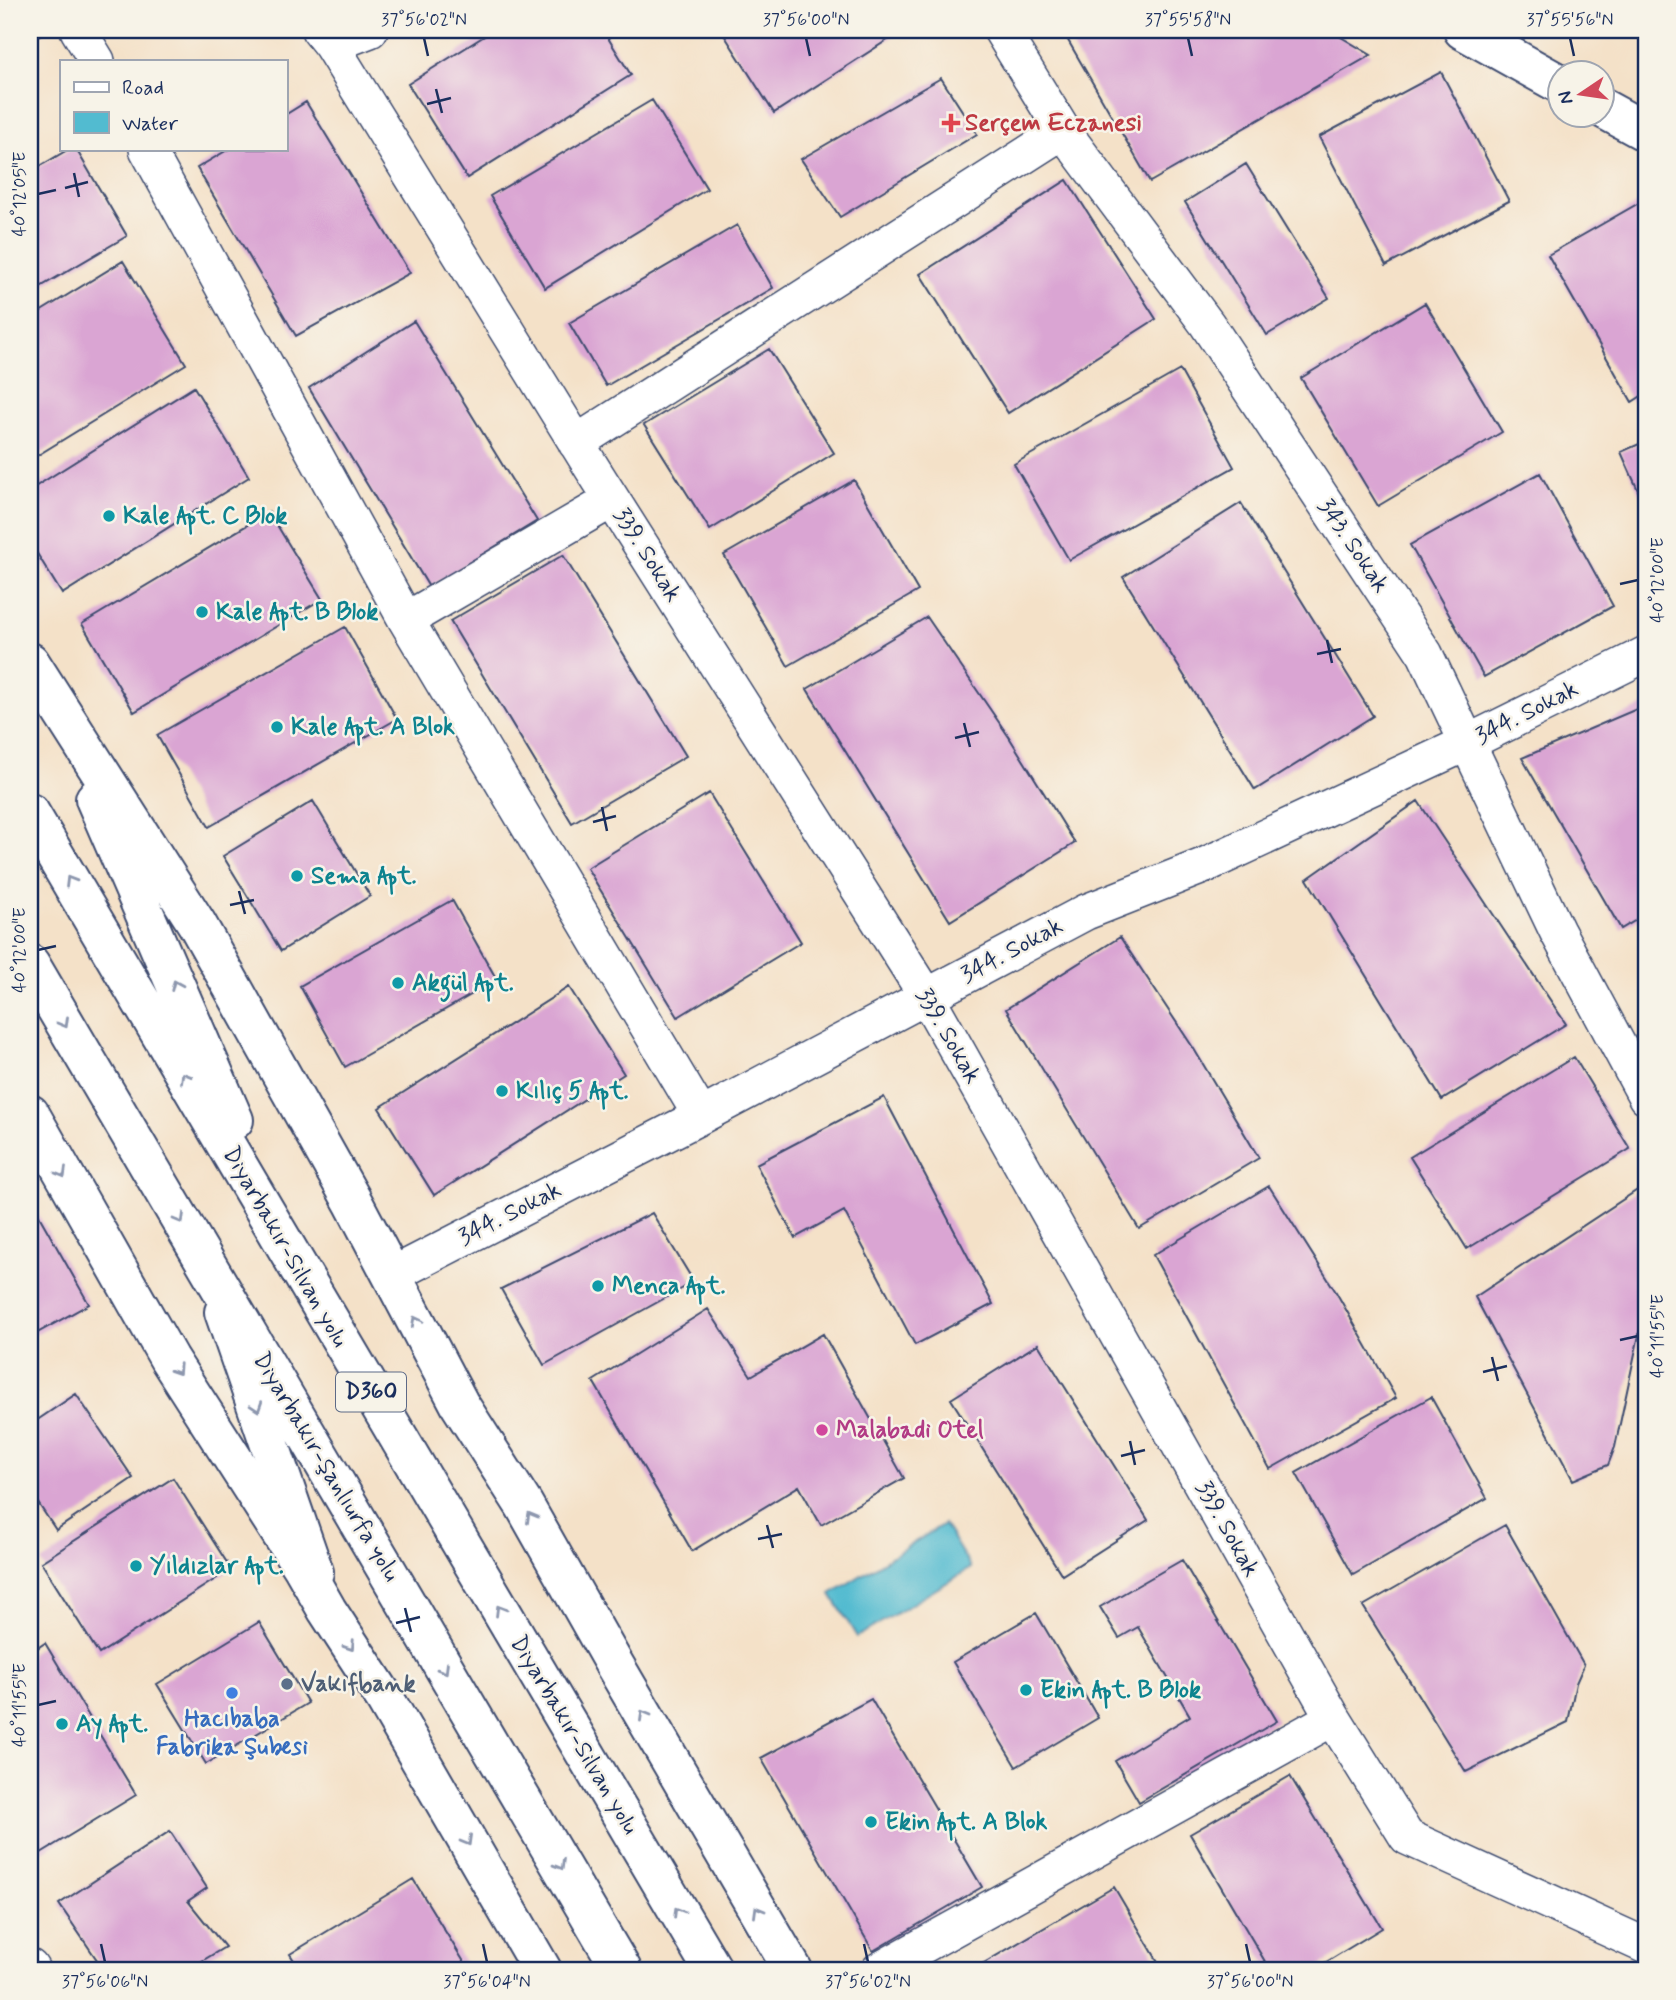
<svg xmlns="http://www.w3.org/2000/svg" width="1676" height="2000" viewBox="0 0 1676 2000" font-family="Mynerve,sans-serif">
<rect width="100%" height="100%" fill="#f7f3e8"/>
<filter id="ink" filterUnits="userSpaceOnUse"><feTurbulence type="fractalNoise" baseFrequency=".0143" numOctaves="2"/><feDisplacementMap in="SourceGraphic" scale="14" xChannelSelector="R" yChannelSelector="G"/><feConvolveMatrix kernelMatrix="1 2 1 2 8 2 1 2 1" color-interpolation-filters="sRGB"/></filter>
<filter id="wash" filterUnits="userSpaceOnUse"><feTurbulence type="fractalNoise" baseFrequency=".00686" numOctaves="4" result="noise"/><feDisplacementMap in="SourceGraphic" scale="28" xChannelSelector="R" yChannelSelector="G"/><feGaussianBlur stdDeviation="1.57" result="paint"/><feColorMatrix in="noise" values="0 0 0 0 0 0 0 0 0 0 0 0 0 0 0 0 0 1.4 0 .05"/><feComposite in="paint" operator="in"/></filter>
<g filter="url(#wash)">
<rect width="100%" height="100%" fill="#f4e1c8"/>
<!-- water -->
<path fill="#52bbd0" stroke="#367597" stroke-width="2" d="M944,1524L971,1568L857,1637L831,1594Z"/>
<g id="blocks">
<!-- building -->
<path fill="#daa5d3" d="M30,30H44L45,32L30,40Z
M494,30H603L631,75L467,178L408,84Z
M721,30H903L774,113Z
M1062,30H1329L1371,55L1150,182Z
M1441,72L1509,201L1386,266L1319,137Z
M941,78L977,134L840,217L801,159Z
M652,100L707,189L545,288L490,196Z
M306,102L410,273L296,336L197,168L229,149H285V115Z
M69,149H76L127,236L30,293V172Z
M1246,164L1329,298L1267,335L1185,202Z
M1067,180L1156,319L1008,413L920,274Z
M1646,199V393L1632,402L1548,255Z
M737,225L773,288L606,386L569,323Z
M123,261L186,364L30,460V318Z
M1425,303L1502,432L1378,506L1301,378Z
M414,321L537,521L429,587L309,388Z
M769,349L834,453L710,530L644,425Z
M1180,370L1234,467L1069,560L1014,464Z
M194,387L249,477L62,594L30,542V490Z
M1646,441V508L1621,452Z
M1540,473L1613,606L1484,677L1410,545Z
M854,480L918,591L788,666L724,555Z
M1241,503L1373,716L1255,790L1123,577Z
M269,512L322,599L134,712L82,624Z
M563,555L686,756L572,823L450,621Z
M927,617L1009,737L1075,843L950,921L807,689Z
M345,627L397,719L209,827L157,735Z
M1646,705V914L1621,929L1522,758Z
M709,793L801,942L678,1017L587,868Z
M313,801L370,896L281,951L223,856Z
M1418,801L1566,1024L1442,1100L1307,879Z
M452,900L497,980L345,1067L300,986Z
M1120,937L1194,1049L1259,1158L1139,1229L1006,1009Z
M569,987L624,1074L434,1195L379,1108Z
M1574,1057L1630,1149L1467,1249L1410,1157Z
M884,1097L993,1304L915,1345L844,1211L795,1238L756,1164Z
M1269,1186L1336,1292L1396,1398L1270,1469L1153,1255Z
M1639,1189L1646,1204V1302L1615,1447L1608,1465L1573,1480L1475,1297Z
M30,1200L89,1304L30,1337Z
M652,1213L694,1282L544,1365L501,1289Z
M708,1309L751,1376L823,1334L904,1478L821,1525L799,1486L692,1551L593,1381Z
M1038,1344L1148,1520L1062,1575L951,1399Z
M76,1394L133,1478L56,1530L30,1491V1425Z
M1431,1397L1487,1498L1353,1575L1296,1473Z
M173,1478L231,1569L99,1654L41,1562Z
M1505,1525L1584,1665L1576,1683L1568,1722L1466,1772L1363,1606Z
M1182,1560L1277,1721L1139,1802L1115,1761L1190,1716L1138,1627L1119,1638L1100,1607Z
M1036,1613L1098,1718L1016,1767L953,1662Z
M259,1622L308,1703L206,1764L157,1684Z
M45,1643L136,1795L31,1859L30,1653Z
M871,1699L982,1887L873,1951L761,1758Z
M1290,1776L1382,1928L1313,1970H1270L1190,1834Z
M170,1831L207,1888L188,1901L225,1947L187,1970H104L59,1904Z
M413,1879L469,1970H300L290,1954Z
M1114,1887L1163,1970H972Z"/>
</g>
</g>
<g filter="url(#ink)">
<use href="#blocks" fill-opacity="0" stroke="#3c4a6e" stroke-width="2"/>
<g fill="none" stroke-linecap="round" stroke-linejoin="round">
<!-- minor casing -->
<g stroke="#3c4a6e" stroke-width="38">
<path id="minor" d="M78,30L97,61
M319,30L331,45L592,468L926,995L1333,1718L1407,1837L1646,1946
M1001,30L1063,131L1207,324L1425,654L1557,931L1646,1097
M331,45L370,30
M147,149L406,620L701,1116
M576,443L1063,131
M406,620L612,500
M392,1275L701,1116L1086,912L1203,866L1467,743L1646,654
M30,1967L32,1970
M879,1970L1333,1718"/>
</g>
<!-- tertiary casing -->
<g stroke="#3c4a6e" stroke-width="42">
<path id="tertiary" d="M1463,30L1560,84
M1602,108L1646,132
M224,1312L314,1572"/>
</g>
<!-- trunk casing -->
<g stroke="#3c4a6e" stroke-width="42">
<path id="trunk" d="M30,662L197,924L353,1202L460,1405L524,1505L614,1664L793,1970
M95,799L234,1120
M30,813L713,1970
M30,964L622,1970
M30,1114L169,1359L303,1568L327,1610L385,1699L542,1970"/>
</g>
<!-- minor -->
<use href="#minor" stroke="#fff" stroke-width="35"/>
<!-- tertiary -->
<use href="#tertiary" stroke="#fff" stroke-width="38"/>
<!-- trunk -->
<use href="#trunk" stroke="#fff" stroke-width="38"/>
</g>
<!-- one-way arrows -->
<defs><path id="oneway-chevron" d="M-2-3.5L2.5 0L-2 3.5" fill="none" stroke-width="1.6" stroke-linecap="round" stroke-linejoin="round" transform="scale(1.75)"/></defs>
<g stroke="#8d97ae">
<use href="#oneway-chevron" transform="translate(70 881) rotate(-121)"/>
<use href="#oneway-chevron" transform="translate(176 985) rotate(-113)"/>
<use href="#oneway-chevron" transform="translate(64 1023) rotate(60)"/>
<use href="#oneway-chevron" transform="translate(185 1077) rotate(-121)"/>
<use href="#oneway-chevron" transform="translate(62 1173) rotate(60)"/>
<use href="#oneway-chevron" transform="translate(180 1219) rotate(60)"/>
<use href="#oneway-chevron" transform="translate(416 1321) rotate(-118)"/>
<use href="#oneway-chevron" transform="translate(177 1370) rotate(57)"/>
<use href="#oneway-chevron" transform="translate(257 1407) rotate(71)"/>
<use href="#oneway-chevron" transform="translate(531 1517) rotate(-120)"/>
<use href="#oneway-chevron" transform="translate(500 1610) rotate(-121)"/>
<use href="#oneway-chevron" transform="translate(350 1646) rotate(57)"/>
<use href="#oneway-chevron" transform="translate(444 1669) rotate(59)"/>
<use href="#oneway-chevron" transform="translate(644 1715) rotate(-120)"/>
<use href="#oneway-chevron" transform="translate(467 1841) rotate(60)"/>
<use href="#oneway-chevron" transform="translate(560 1865) rotate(59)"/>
<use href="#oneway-chevron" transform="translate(758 1911) rotate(-120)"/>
<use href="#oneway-chevron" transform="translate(678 1912) rotate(-121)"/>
</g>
</g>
<!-- ticks -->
<path fill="none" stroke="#1b2f5e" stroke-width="2.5" d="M424,38L428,56M806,38L810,56M1188,38L1192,56M1570,38L1574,56M436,89L442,113M427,104L451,98M74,173L79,197M65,188L88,182M38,194L56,190M1620,584L1638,580M1327,640L1332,663M1317,654L1341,649M964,723L970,747M955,738L979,732M602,807L607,831M593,822L616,816M239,891L245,914M230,905L254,900M38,950L56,946M1620,1340L1638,1336M1492,1357L1498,1381M1483,1372L1507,1366M1130,1441L1135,1465M1121,1456L1145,1450M767,1525L773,1548M758,1539L782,1534M405,1608L411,1632M396,1623L420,1617M38,1705L56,1701M101,1944L105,1962M483,1944L487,1962M864,1944L868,1962M1246,1944L1250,1962"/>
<!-- markers -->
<path fill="#e0444e" stroke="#f7f3e8" stroke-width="2.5" d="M947.5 112.5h7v7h7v7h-7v7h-7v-7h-7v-7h7z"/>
<g fill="#0f9aa8" stroke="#f7f3e8" stroke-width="2.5">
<circle cx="109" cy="516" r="7"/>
<circle cx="202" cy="612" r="7"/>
<circle cx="277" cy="727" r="7"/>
<circle cx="297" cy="876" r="7"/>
<circle cx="398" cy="983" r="7"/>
<circle cx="502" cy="1091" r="7"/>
<circle cx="598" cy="1286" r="7"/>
<circle cx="136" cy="1566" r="7"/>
<circle cx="1026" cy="1690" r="7"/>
<circle cx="62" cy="1724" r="7"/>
<circle cx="871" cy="1822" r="7"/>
</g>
<circle fill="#d1479c" stroke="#f7f3e8" stroke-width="2.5" cx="822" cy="1430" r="7"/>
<circle fill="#5c6f8a" stroke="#f7f3e8" stroke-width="2.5" cx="287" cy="1684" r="7"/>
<circle fill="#3f7fe0" stroke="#f7f3e8" stroke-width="2.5" cx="232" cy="1693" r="7"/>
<g text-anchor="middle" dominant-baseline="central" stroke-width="5" stroke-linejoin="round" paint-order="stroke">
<!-- shield labels -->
<rect fill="#f7f3e8" stroke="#5d6a87" stroke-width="2" x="336" y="1372.5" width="70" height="39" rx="5"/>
<g font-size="23" font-weight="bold" fill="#1b2f5e">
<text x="371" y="1392">D360</text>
</g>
<!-- health labels -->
<g font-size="24" font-weight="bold" fill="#be3a42" stroke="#f7f3e8" text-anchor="start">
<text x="965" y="123">Serçem Eczanesi</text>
</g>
<!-- culture labels -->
<g font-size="24" font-weight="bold" fill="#0d838f" stroke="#f7f3e8" text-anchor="start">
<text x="123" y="516">Kale Apt. C Blok</text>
<text x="216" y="612">Kale Apt. B Blok</text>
<text x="291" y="727">Kale Apt. A Blok</text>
<text x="311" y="876">Sema Apt.</text>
<text x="412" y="983">Akgül Apt.</text>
<text x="516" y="1091">Kılıç 5 Apt.</text>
<text x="612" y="1286">Menca Apt.</text>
<text x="150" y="1566">Yıldızlar Apt.</text>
<text x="1040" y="1690">Ekin Apt. B Blok</text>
<text x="76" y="1724">Ay Apt.</text>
<text x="885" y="1822">Ekin Apt. A Blok</text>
</g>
<!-- street labels -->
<g font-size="24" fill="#1b2f5e" stroke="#f7f3e8">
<text transform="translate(1353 546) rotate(56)">343. Sokak</text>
<text transform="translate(647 555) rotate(58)">339. Sokak</text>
<text transform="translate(1527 713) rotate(-27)">344. Sokak</text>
<text transform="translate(1012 951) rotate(-28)">344. Sokak</text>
<text transform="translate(948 1036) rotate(60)">339. Sokak</text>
<text transform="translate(510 1214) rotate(-27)">344. Sokak</text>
<text transform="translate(285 1247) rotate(60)">Diyarbakır-Silvan yolu</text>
<text transform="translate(326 1467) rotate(59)">Diyarbakır-Şanlıurfa yolu</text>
<text transform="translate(1227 1529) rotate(61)">339. Sokak</text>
<text transform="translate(574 1735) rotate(59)">Diyarbakır-Silvan yolu</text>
</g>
<!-- hotel labels -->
<g font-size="24" font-weight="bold" fill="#b23c85" stroke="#f7f3e8" text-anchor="start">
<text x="836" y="1430">Malabadi Otel</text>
</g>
<!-- service labels -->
<g font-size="24" font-weight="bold" fill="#4e5e75" stroke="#f7f3e8" text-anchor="start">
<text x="301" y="1684">Vakıfbank</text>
</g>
<!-- shop labels -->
<g font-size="24" font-weight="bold" fill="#366cbe" stroke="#f7f3e8">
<text x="232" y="1719">Hacıbaba<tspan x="232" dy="28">Fabrika Şubesi</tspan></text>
</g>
</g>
<!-- margin -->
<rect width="1676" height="2000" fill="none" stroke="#f7f3e8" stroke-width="77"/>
<!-- legend -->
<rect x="60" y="60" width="228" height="91" fill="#f7f3e8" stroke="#9fa5b1" stroke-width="2"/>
<rect x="74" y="82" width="35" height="10" fill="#ffffff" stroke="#9fa5b1" stroke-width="2"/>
<text x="122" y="94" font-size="21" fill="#1b2f5e">Road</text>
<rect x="74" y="112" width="35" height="21" fill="#52bbd0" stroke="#9fa5b1" stroke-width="2"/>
<text x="122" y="130" font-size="21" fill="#1b2f5e">Water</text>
<!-- north arrow -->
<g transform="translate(1581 94) rotate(257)"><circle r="33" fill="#f7f3e8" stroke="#9fa5b1" stroke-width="2"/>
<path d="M0-5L12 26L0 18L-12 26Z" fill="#d1495b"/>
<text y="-10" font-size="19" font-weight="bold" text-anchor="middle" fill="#1b2f5e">N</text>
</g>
<rect x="38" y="38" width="1600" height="1924" fill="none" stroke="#1b2f5e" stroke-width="2.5"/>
<g font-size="18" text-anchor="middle" fill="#1b2f5e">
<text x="424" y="25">37°56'02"N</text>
<text x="806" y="25">37°56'00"N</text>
<text x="1188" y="25">37°55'58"N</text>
<text x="1570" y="25">37°55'56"N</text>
<text transform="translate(19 194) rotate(-90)" y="6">40°12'05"E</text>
<text transform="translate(1657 580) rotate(-90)" y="6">40°12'00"E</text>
<text transform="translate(19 950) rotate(-90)" y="6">40°12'00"E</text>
<text transform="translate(1657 1336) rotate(-90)" y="6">40°11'55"E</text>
<text transform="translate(19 1705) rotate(-90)" y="6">40°11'55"E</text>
<text x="105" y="1987">37°56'06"N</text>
<text x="487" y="1987">37°56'04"N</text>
<text x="868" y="1987">37°56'02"N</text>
<text x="1250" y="1987">37°56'00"N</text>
</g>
</svg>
